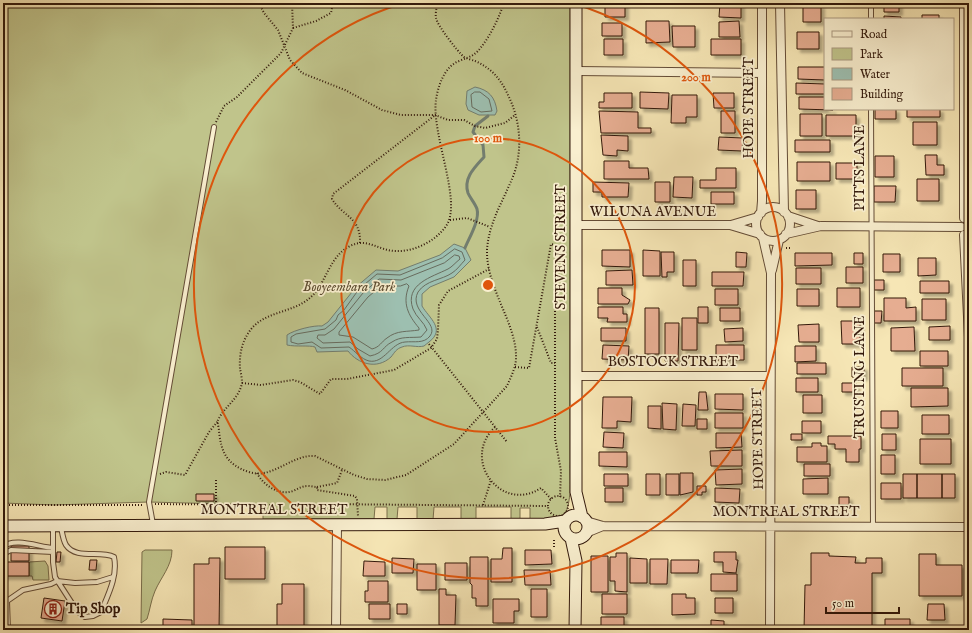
<svg xmlns="http://www.w3.org/2000/svg" width="972" height="633" viewBox="0 0 972 633" font-family="'IM FELL English',serif">
<defs>
<filter id="shadow"><feDropShadow dx="3.5" dy="3.5" stdDeviation="1" flood-color="#0004"/></filter>
</defs>
<rect width="100%" height="100%" fill="#f6e6b5"/>
<filter id="stains"><feTurbulence type="fractalNoise" baseFrequency=".005" numOctaves="4"/><feColorMatrix values="0 0 0 0 .2 0 0 0 0 .09 0 0 0 0 .02 0 0 0 .5 -.17"/></filter>
<radialGradient id="worn" r=".72"><stop offset=".6" stop-color="#630" stop-opacity="0"/><stop offset="1" stop-color="#630" stop-opacity=".3"/></radialGradient>
<!-- green -->
<path fill="#c0c48b" stroke="#7a6e4b" d="M3,3H570V462C569,476 574,513 559,519C551,522 538,520 530,520V508H520V520H511V507H476V519L461,520V507H434L433,520L417,519V507H398L397,519H387V507H375L374,519H263V505L149,502L54,505L3,503Z
M145,550H172C172,566 161,577 155,591C151,600 150,610 147,619L141,623L142,552Z
M45,561L48,566L49,580H33L32,576H29V562Z"/>
<!-- water -->
<path fill="#9dbfb0" stroke="#737d6e" d="M475,87C489,90 495,97 497,111L495,115H479L468,110L466,104L467,91Z
M454,244L465,248L471,260L454,277L430,287L422,294V306C429,318 446,329 429,342C427,343 426,345 424,346C417,348 409,344 402,347C396,349 395,352 391,357C377,370 358,364 348,351L317,352L315,347C309,345 296,347 287,345V335C294,330 314,325 322,326L328,322L356,287L376,270L398,271L440,255Z"/>
<g fill="none" stroke-linecap="round" stroke-linejoin="round">
<!-- shore -->
<path stroke="#686c5e" stroke-width="1" d="M475,92H480L489,99L492,111L481,112L472,107L471,95Z
M455,249L462,252L465,260C461,264 457,270 452,273C442,280 426,280 418,292C408,311 440,323 430,336C424,344 414,341 405,342C391,343 384,364 369,361C361,359 355,351 349,347L321,348L312,342L298,344L291,342V337L296,334L325,329L336,320L338,315L344,310L359,289L377,274L400,275L442,258Z
M455,255L459,256L460,259C456,262 452,267 448,269C432,277 404,284 413,309C416,317 424,322 427,330L421,337C410,338 401,336 392,342C382,347 384,353 370,356L358,349L350,342L323,343L317,338L318,335H325L334,329L363,293L379,279L401,280L444,263Z
M407,284L409,286C402,303 408,315 419,328V330C407,332 397,330 387,338C381,342 380,347 372,349L353,337L339,335V332L368,297L381,286H400Z"/>
<!-- stream -->
<path stroke="#737d6e" stroke-width="3" d="M465,248C469,238 480,220 477,209C475,203 470,198 468,193C463,178 475,167 484,157L483,145L473,132L475,126L488,116"/>
</g>
<!-- building -->
<path fill="#e6ad91" stroke="#33190b" filter="url(#shadow)" d="M605,3H625V17H605Z
M720,3H741V18L719,17Z
M884,3H899V12H884Z
M803,5H821V22H803Z
M922,15H939V19H922Z
M884,16L901,17V19H884Z
M646,21H669L670,42L646,43Z
M739,21L740,37H719V22Z
M602,23H622V36H602Z
M672,26H695V47H673Z
M797,32H819V49H797Z
M604,39H623V55H604Z
M711,39H741V55H711Z
M798,67H825V80L798,79Z
M796,83L825,84V94H796Z
M640,92L669,93L668,109L640,108Z
M604,93H632V108H599V102H604Z
M713,93H734V108H714Z
M672,95H697V117H686V123H671Z
M799,97H825V109L833,110L799,109Z
M875,109H896V119H875Z
M907,109H940V117H907Z
M599,111L638,112V128H651V133H601Z
M721,111H735V133H721Z
M800,114H822V136H800Z
M826,115H856V136H826Z
M913,122H937V145H913Z
M601,135L628,136V151L617,150V156L603,155Z
M719,137L743,138L742,151L718,150Z
M795,140H830V152H795Z
M925,155H937V165H944V175H926Z
M875,156H894V177H875Z
M604,161H629V168H648L649,179H604Z
M797,162H830V181H797Z
M836,163H857V179H836Z
M716,168H736V188H700V180H716Z
M674,177H693L692,198L673,197Z
M917,179H939V201H917Z
M593,182L629,183L628,197H602V192H593Z
M655,182H670V202H655Z
M874,186H896L895,202H874Z
M796,190H816V209H796Z
M711,192H734V204H711Z
M602,250H630V267L602,266Z
M643,250L660,251V276H643Z
M661,252H674V272H667V277H662Z
M736,252L747,253L746,267H736Z
M795,253H832V265L795,266Z
M854,253H863V264H854Z
M883,254H900V272H883Z
M918,258H936V275L918,276Z
M683,260H696V286H683Z
M846,267H863V283H846Z
M796,268H821V284H796Z
M632,270L633,285H606V271Z
M712,272H744L743,286H712Z
M874,280H884V290H874Z
M920,281H949V293H920Z
M598,288H622V295L630,300L628,304H598Z
M837,288H860V307H837Z
M715,289H738V305H715Z
M797,289H819V306H797Z
M884,298H906V308L916,307V321H884Z
M922,299H946V320H922Z
M598,307H623V314H627V322H607L608,318H598Z
M698,307H708V323H698Z
M645,308H659V354H645Z
M720,308H740V321H720Z
M874,311H882L881,323H874Z
M682,318H697V350H682Z
M841,321H860V344H842Z
M665,323H679L678,361H665Z
M819,324V342H799L798,325Z
M950,326V340H929V327Z
M914,327L915,351H891V328Z
M601,328H626V341H601Z
M743,328V341L725,342L724,329Z
M603,345L629,346L628,360L602,359Z
M716,345H744V360H716Z
M795,346H816V361L795,362Z
M920,351H948V366H920Z
M797,363H826V374H797Z
M852,367H864V377H852Z
M902,368H943V386H902Z
M796,378H818V392H796Z
M842,383H856V392H842Z
M911,388H948V406L911,407Z
M699,392H706L708,410H698Z
M715,394H743V410L715,409Z
M803,395H822V413H803Z
M603,397H632L631,422L617,421V428H602Z
M662,403L677,404L676,430L663,429Z
M683,404L696,405L695,426H682Z
M648,406H661V429L648,428Z
M881,411H898V428H881Z
M715,413H743V428H715Z
M922,415H949V434H922Z
M697,419H707V429H697Z
M802,421H821V433H802Z
M604,432L624,433L623,448L603,447Z
M716,433H741L742,447L716,448Z
M791,434H802V440H791Z
M882,434H896V450H882Z
M828,436H861V449H859V462H846V449H835V444H828Z
M920,439H951V464H920Z
M812,443H821V446H827V462H797V447H812Z
M742,450V466H711L710,451Z
M599,452H627V467L599,466Z
M881,455H895V474H881Z
M804,464H830V476H804Z
M742,469V484L716,485L715,470Z
M680,473H693V492L680,495Z
M604,474H628V486H604Z
M646,474H660V495H646Z
M666,474H679V495H666Z
M903,474H917V498H903Z
M917,474H942V498H917Z
M942,474H955V498H942Z
M828,478V494H803V479Z
M881,483H901V499H881Z
M697,486H706V492H702V495H697Z
M605,488H623V502H605Z
M715,488L740,489L739,503L715,502Z
M196,494H214V501H196Z
M839,497H849V505H839Z
M11,546H29V561H11Z
M225,547H265V579H225Z
M503,548H512V582H491V559H502Z
M525,550H551L552,564L525,565Z
M57,552H61L60,562H56Z
M714,552H736V560H738L736,573L723,572V562H714Z
M616,553H627V592L615,591V581H610V557H616Z
M811,553H829V556L856,557L855,563H866V558H882V573H872V627L804,630L805,585H811Z
M919,554H936V565H962V596H919Z
M591,556H608V592H591Z
M470,557H488V606H476V598H472V585L470,583Z
M209,558H220L219,630H194V564H209Z
M392,558L414,559L413,573H392Z
M630,558L647,559V583H630Z
M650,559H668L667,584H650Z
M90,560H97L96,570H89Z
M671,560H699L698,573H671Z
M364,561L385,562V576H363Z
M3,562H29V576H3Z
M445,563H467V580H445Z
M417,564H436V590H417Z
M524,570H550L551,585H525Z
M711,574H737V591H711Z
M368,581H388V602H365V591H368Z
M282,584H304V630H277V604H282Z
M439,589H446V595H456L455,625H439Z
M531,589H547V617H531Z
M602,594H627V614H602Z
M672,594H686V598H695V614L672,615Z
M44,598L65,601L62,621L41,618Z
M715,598H733V613H715Z
M493,599H519V611H514V623H493Z
M369,604H390V619H369Z
M397,604H407V614H397Z
M928,604H944L945,620H927Z
M601,617H624V630L601,629Z
M163,619L192,620V630H163Z
M885,619H910V630H885Z
M711,620L724,621V627H735L734,630H711Z
M370,626H391V630H370Z
M471,627H495V630H471Z"/>
<g fill="none" stroke-linecap="round" stroke-linejoin="round">
<!-- lane casing -->
<g stroke="#644c36" stroke-width="6">
<path id="lane" d="M871,19V3
M871,109L873,527
M153,524L149,502L214,127
M53,526V562L55,577L77,611L85,617L93,616L101,612C108,595 118,576 114,557C100,550 76,560 66,545C63,540 62,532 61,527
M3,547C14,537 39,547 53,548
M3,554L11,550L53,552
M3,597L7,601L8,630
M7,601L23,590L51,584L57,581L75,583L97,582L113,577"/>
</g>
<!-- street casing -->
<g stroke="#644c36" stroke-width="10">
<path id="street" d="M780,3L784,212
M964,3V218
M577,71L762,73
M756 224a17 17 0 1 1 34 0a17 17 0 1 1-34 0Z
M761,213L762,201V3
M788,216L818,226
M576,225H730L760,234
M731,225L758,217
M786,234L821,226L961,227
M964,235L969,337
M763,238L771,273L770,630
M772,270L779,240
M576,376H770
M586,521L603,526L969,527
M586,533L603,526
M336,630L337,525"/>
</g>
<!-- secondary casing -->
<g stroke="#33190b" stroke-width="13">
<path id="secondary" d="M576,3V492L582,517
M564 527a12 12 0 1 1 24 0a12 12 0 1 1-24 0Z
M3,526L545,524L565,521
M571,538L576,561L575,630"/>
</g>
<!-- path -->
<path stroke="#33190b" stroke-width="2" stroke-dasharray="1 2" stroke-linecap="butt" d="M259,3L264,13L278,30L290,60L302,73L345,90L382,110L401,115H435L448,120H464L475,126L485,128L505,123L515,115
M437,3C437,7 435,14 436,18C437,25 458,52 464,57C468,59 472,60 475,61C491,68 501,79 508,95C520,119 523,148 514,174C504,200 489,221 487,250C486,288 517,324 516,358C516,367 511,377 507,386L454,444L406,475L385,480L367,479L354,475L315,456C292,454 272,480 249,472C227,465 221,452 219,431C219,428 217,423 218,420C224,407 239,399 242,383C242,379 241,373 240,369C239,354 242,340 252,328C268,310 296,313 313,295C327,280 330,256 350,246C367,237 379,251 396,251C414,252 436,241 446,226C463,203 431,134 436,100C438,86 444,67 459,61C466,58 472,57 478,51C490,37 498,20 504,3
M293,28L316,21L331,13L333,3
M216,122L224,106L237,97L281,53L293,28L292,3
M450,220L467,218L490,227
M360,243C361,217 343,217 332,199L333,194L434,116
M786,248H792
M555,255H566
M537,327L551,363H555
M429,344L507,442
M515,367L529,368L551,244L555,245V438L561,471L560,497
M242,383L261,385L293,380L300,382L320,394L331,379H347L394,370L431,348L437,339L438,330L439,305L448,291L489,269
M495,427C460,460 502,514 541,488L551,499
M257,473C263,485 279,496 293,491C298,489 301,486 308,486C311,486 314,487 317,487V490L355,496L357,499L358,516
M160,474L166,472L185,475L209,432L218,421
M216,480V505
M317,487L337,483L342,470
M548 506a10 10 0 1 1 20 0a10 10 0 1 1-20 0Z
M155,504L270,505L283,514
M3,505H143
M483,505L491,480
M305,514L319,504L548,506
M554,547V538"/>
<!-- lane -->
<use href="#lane" stroke="#f9efcf" stroke-width="4"/>
<!-- street -->
<use href="#street" stroke="#f9efcf" stroke-width="8"/>
<!-- secondary -->
<use href="#secondary" stroke="#f9efcf" stroke-width="11"/>
</g>
<!-- distance rings -->
<g fill="none" stroke="#df560c" stroke-width="2">
<circle cx="488" cy="285" r="147"/>
<path d="M572 3A294 294 0 1 1 404 3"/>
</g>
<!-- icons -->
<defs>
<g id="building-ring" transform="scale(0.9)"><circle r="9.5" fill="#f9efcf" stroke="#8f2418" stroke-width="1.5"/><path d="M-4-6H4V6H1V3H-1V6H-4ZM-2.5-4.3h1.7v1.8h-1.7ZM.8-4.3h1.7v1.8H.8ZM-2.5-1h1.7V.8h-1.7ZM.8-1h1.7V.8H.8Z" fill="#8f2418"/></g>
</defs>
<g fill-rule="evenodd">
<use href="#building-ring" x="53" y="609"/>
</g>
<g text-anchor="middle" dominant-baseline="central" stroke-width="3.5" stroke-linejoin="round" paint-order="stroke">
<!-- street labels -->
<g font-size="14" fill="#33190b" stroke="#f9efcf">
<text transform="translate(749 108) rotate(-90)">HOPE STREET</text>
<text transform="translate(860 168) rotate(-90)">PITTS LANE</text>
<text x="653" y="212">WILUNA AVENUE</text>
<text transform="translate(561 247) rotate(-90)">STEVENS STREET</text>
<text x="673" y="362">BOSTOCK STREET</text>
<text transform="translate(860 377) rotate(-90)">TRUSTING LANE</text>
<text transform="translate(758 439) rotate(-91)">HOPE STREET</text>
<text x="274" y="510">MONTREAL STREET</text>
<text x="786" y="512">MONTREAL STREET</text>
</g>
<!-- park labels -->
<g font-size="14" font-style="italic" fill="#5d4c31" stroke="#f9efcf">
<text x="349" y="287">Booyeembara Park</text>
</g>
<!-- poi labels -->
<g font-size="14" font-weight="bold" fill="#33190b" stroke="#f9efcf" text-anchor="start">
<text x="66" y="609">Tip Shop</text>
</g>
</g>
<circle cx="488" cy="285" r="6" fill="#df560c" stroke="#f9efcf" stroke-width="2"/>
<g font-size="12" text-anchor="middle" font-weight="bold" fill="#df560c" stroke="#f9efcf" stroke-width="3.5" stroke-linejoin="round" paint-order="stroke">
<text x="696" y="81">200 m</text>
<text x="488" y="142">100 m</text>
</g>
<!-- margin -->
<rect width="972" height="633" fill="none" stroke="#f6e6b5" stroke-width="16"/>
<rect x="4" y="4" width="964" height="625" fill="none" stroke="#33190b" stroke-width="2"/>
<rect x="8" y="8" width="956" height="617" fill="none" stroke="#33190b"/>
<!-- legend -->
<rect x="824" y="18" width="130" height="92" fill="#f9efcf" stroke="#aa9981"/>
<rect x="832" y="31" width="20" height="6" fill="#f9efcf" stroke="#aa9981"/>
<text x="860" y="38" font-size="12" fill="#33190b">Road</text>
<rect x="832" y="48" width="20" height="12" fill="#c0c48b" stroke="#aa9981"/>
<text x="860" y="58" font-size="12" fill="#33190b">Park</text>
<rect x="832" y="68" width="20" height="12" fill="#9dbfb0" stroke="#aa9981"/>
<text x="860" y="78" font-size="12" fill="#33190b">Water</text>
<rect x="832" y="88" width="20" height="12" fill="#e6ad91" stroke="#aa9981"/>
<text x="860" y="98" font-size="12" fill="#33190b">Building</text>
<!-- scale -->
<path d="M826 607v6h73v-6" fill="none" stroke="#33190b" stroke-width="2"/>
<text x="832" y="607" font-size="12" fill="#33190b" stroke="#f9efcf" stroke-width="3" paint-order="stroke">50 m</text>
<rect width="100%" height="100%" filter="url(#stains)"/>
<rect width="100%" height="100%" fill="url(#worn)"/>
</svg>
